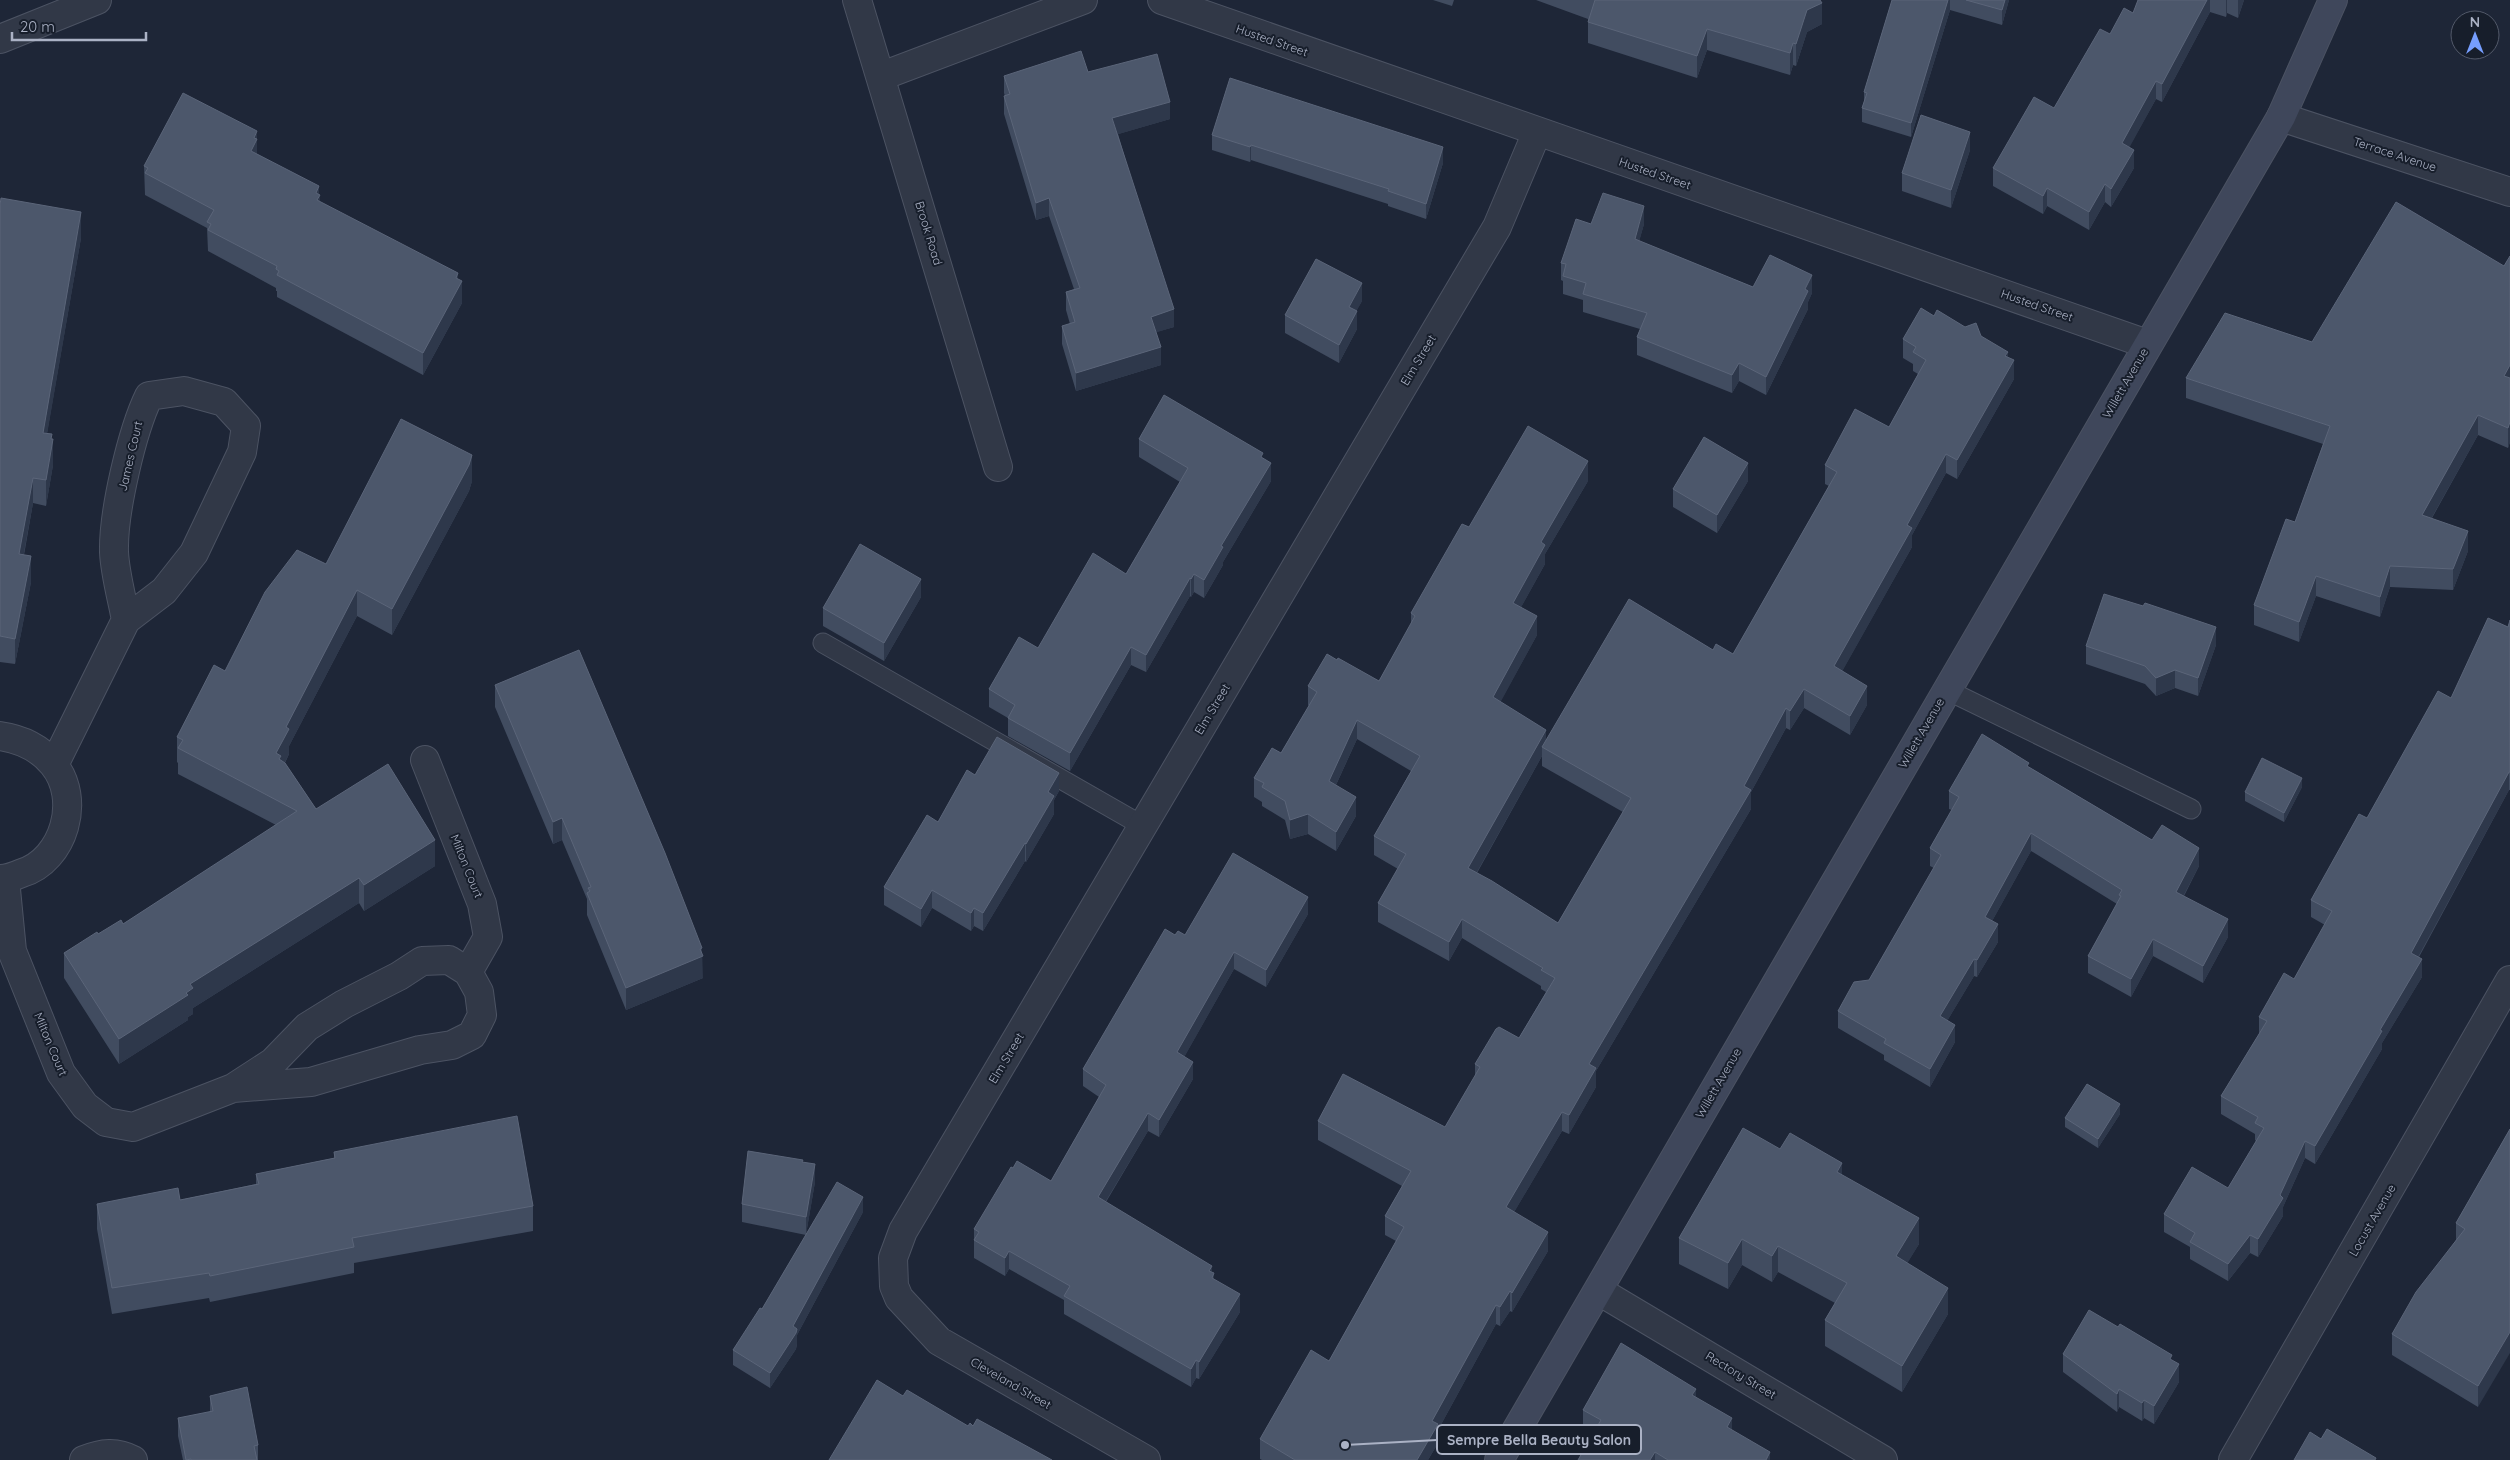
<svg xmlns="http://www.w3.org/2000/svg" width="2510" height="1460" viewBox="0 0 2510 1460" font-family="Quicksand,sans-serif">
<rect width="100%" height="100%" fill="#1e2637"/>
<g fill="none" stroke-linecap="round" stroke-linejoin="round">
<!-- lane casing -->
<g stroke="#4c5363" stroke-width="21">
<path id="lane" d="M823,643L1143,826
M1947,690L2191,809"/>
</g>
<!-- street casing -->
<g stroke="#4c5363" stroke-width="30">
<path id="street" d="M857,0L998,467
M1162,0L2147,344
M0,39L97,0
M882,76L1083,0
M2281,117L2510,192
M184,391L224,402L246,426L242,452L194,553L164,591L126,620C122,598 115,574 114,552C113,512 132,431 149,396Z
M0,736C21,739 39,747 53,764C82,799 64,860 22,873C15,876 8,879 0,879
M425,760L482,904L488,937L468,972
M54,765L126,620
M5,879L12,951L61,1073L85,1106L106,1122L133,1127L233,1088
M449,960L468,972L479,992L482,1015L472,1035L452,1045L420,1050L311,1082L233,1088L273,1062L307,1027L344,1004L399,976L422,961Z
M1599,1291L1883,1460
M84,1460C102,1453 116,1451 133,1460
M1146,1460L939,1341L899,1298L894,1286L893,1258L903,1231L1497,227L1537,132
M2233,1460L2510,980"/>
</g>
<!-- secondary casing -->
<g stroke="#4c5363" stroke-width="30">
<path id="secondary" d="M1499,1460L2281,117L2333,0"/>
</g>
<!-- lane -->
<use href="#lane" stroke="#313847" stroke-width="19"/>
<!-- street -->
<use href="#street" stroke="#313847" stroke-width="28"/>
<!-- secondary -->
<use href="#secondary" stroke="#3f475b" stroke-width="28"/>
</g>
<!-- wall -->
<path fill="#414c60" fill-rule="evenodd" d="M1433,0H1454L1452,6Z
M1536,0H1820L1822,24L1807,32L1796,66L1793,65L1790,75L1707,50L1697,78L1588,43V19Z
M1892,0H2009L2002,25L1950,10L1911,137L1862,122V108L1864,102V92Z
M2138,0H2244L2238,18L2227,13L2226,17L2210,12L2162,102L2156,99L2129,147L2134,168L2111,207L2105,202L2089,230L2047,206L2043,214L1993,186V168L2054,108L2133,13Z
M1088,72L1170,119L1118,134L1174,327L1156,332L1161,365L1076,391L1062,344V326L1070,324L1066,310V292L1074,289L1049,216L1036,220L1004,114V96H1005L1004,93V76Z
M1212,135L1443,163L1426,219L1388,206V204L1251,160L1250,162L1212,150Z
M1970,150L1951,208L1902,191V173Z
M257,154L319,195L320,202L458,279L462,303L423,375L277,297V291H276V288L208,251L207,228L145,195L144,166Z
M0,205L81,238L47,433L52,439L53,465L46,506L33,503L24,555L31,582L15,664L0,662Z
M1591,224H1644L1639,241L1753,287L1812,293L1808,302V309L1766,395L1739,381L1732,393L1637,355V337L1640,329L1583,312V300L1563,294V281L1561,280V263Z
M2510,256V442L2508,448L2478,435L2432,518L2468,551L2453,590L2390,587L2380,617L2316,596L2299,642L2254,625V605L2295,522L2323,444L2186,398V378L2312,342L2504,266Z
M1362,301L1356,311L1357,329L1339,363L1285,333V315Z
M1934,316L1981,336L2008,357L2014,379L1957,479L1946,473L1912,535V547L1842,671L1867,705L1850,735L1804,708L1790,730L1786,728L1751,792V809L1596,1071V1087L1569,1134L1562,1131L1514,1212L1548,1251L1512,1312L1510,1311L1500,1326L1496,1324L1438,1430V1443L1428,1460H1262L1260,1459V1439L1329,1361L1396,1241L1385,1235V1216L1402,1186L1318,1140V1121L1445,1127L1475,1077V1064L1519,1038L1546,992L1541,989V986L1462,938L1449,961L1378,922V903L1398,869L1374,855V836L1411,771L1357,739L1336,785L1356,816L1336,851L1308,834L1290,839L1285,820L1262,806V802L1254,797V778L1281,753L1309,706L1308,705V686L1337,660L1379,681L1411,624V613L1469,527L1588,481L1545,554V564L1521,607L1537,635L1500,702L1546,740L1713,650L1733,654L1829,486L1825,484V465L1889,427L1918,374L1913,371V364L1903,358V339ZM1542,756V766L1623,812L1558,923L1477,873Z
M1139,439L1263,458L1271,481L1223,562V565L1204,598L1194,592L1191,597L1190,596L1146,672L1131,665L1070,771L1008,736V718L989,707V689L1126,574L1180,482L1139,457Z
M472,481L469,491L392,635L357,616L289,746V754L285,763L316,809L435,866L364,911L359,903L193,1008V1014L188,1017V1020L119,1064L64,978V953L98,934L123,924L276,825L178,774V763L177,762V737L225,671L326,564Z
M1748,481L1717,533L1673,507V489Z
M921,597L884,661L823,626V608Z
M2510,620V790H2509L2419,957L2422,977L2382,1043V1049L2315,1164L2305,1158L2283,1207V1216L2258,1257L2250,1253L2228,1281L2190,1259V1247L2164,1232V1214L2228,1188L2256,1141L2255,1140V1134L2221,1114V1096L2259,1034V1017L2294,979L2325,925L2311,917V900L2451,698L2508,627Z
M2216,645L2198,696L2175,688L2156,696L2145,684L2086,664V646Z
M495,685L703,978L626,1010L587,915V899L562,840L553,844L495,707Z
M2029,767L2152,840L2199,866L2184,896L2228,937L2203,983L2153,956L2131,997L2088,973V956L2117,904L2031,851L1992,921L1998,942L1977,977L1974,976L1947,1021L1955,1042L1930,1087L1884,1060V1055L1838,1028V1011L1869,980L1934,868L1930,866V848L1952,810L1949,809V791Z
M975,775L1059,791L1054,800V814L1026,862L1025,861L983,931L974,926L971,931L932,908L921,927L884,905V887L938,822Z
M2302,787L2284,822L2245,801V792Z
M1308,914L1266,987L1234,969L1184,1057L1193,1079L1159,1137L1148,1131L1106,1202L1212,1272L1214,1280L1240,1312L1199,1379L1196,1378L1191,1387L1064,1314V1300L1009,1269L1005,1276L974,1258V1229L1051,1181L1099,1097L1083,1086V1069L1175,935H1185Z
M2120,1114L2098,1148L2065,1127V1118Z
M2510,1129L2478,1407L2392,1355V1334L2456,1240V1223Z
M1780,1149L1842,1175L1919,1244L1907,1263L1948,1314L1902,1392L1825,1346V1320L1835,1303L1778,1272L1772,1282L1742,1265L1728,1289L1679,1264V1238Z
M334,1152L533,1206V1231L354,1263V1273L210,1302L209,1298L112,1314L97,1229V1204L180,1200L256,1184V1174L334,1158Z
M803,1162L815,1182L806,1234L863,1212L797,1335V1344L796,1349L770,1388L733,1365V1350L762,1309L806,1235L742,1222V1204Z
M2063,1354L2172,1360L2179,1382L2154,1424L2144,1418L2142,1421L2119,1407L2117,1412L2063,1372Z
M210,1396L258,1445V1460H183L178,1436V1418L210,1412Z
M1696,1397L1732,1430L1770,1460H1578L1593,1433L1583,1427V1410Z"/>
<!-- shaded-wall -->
<path fill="#2e384b" d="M1948,0H1950V10L1911,137V123Z
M2005,0H2009L2002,25V10Z
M2207,0H2210V12L2162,102V84Z
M2226,0H2227V13L2226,17Z
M2238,0H2244L2238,18Z
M1822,3V24L1807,32L1796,66V44L1807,10Z
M1707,29V50L1697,78V56Z
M1793,43V65L1790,75V53Z
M2156,81V99L2122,161V143Z
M1170,102V119L1112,136V118Z
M257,131V161L251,151L254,138Z
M1970,132V150L1951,208V190Z
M1251,145V160L1250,162V147Z
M1443,147V163L1426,219V204Z
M2134,150V168L2111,207V189Z
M2105,184V202L2089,230V212Z
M319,186V197L320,195V217L316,193Z
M2047,188V206L2043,214V196Z
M1049,198V216L1036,220V203Z
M1644,206V224L1635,257V239Z
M81,212V238L43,458V433Z
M458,273V287L462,281V303L423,375V353Z
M1812,275V293L1808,302V309L1766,395V377L1805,289Z
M1362,283V301L1349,325V307Z
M1174,309V327L1151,334V317Z
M1357,311V329L1339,363V345Z
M1161,347V365L1076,391V373Z
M2008,352V371L2014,360V379L1957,479V460Z
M1739,363V381L1732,393V375Z
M2510,365V385L2504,376Z
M2478,415V435L2422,535V515Z
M2510,422V442L2508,448V428Z
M52,434V446L53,439V465L46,506V480Z
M1946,454V473L1912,535V547L1834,686V666L1907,525Z
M472,455V481L469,491L392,635V609Z
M1588,461V481L1545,554V564L1513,622V603L1541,542Z
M1271,463V481L1223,562V565L1204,598V580L1221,546Z
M1748,463V481L1717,533V515Z
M33,478V503L19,580V554Z
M2468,531V551L2453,590V569Z
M31,556V582L15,664V639Z
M2390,566V587L2380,617V597Z
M1194,574V592L1191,597V579Z
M2316,576V596L2299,642V622Z
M1190,578V596L1146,672V655Z
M921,579V597L884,661V643Z
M357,590V616L289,746V754L281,770L276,753L286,727Z
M1537,616V635L1493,716V697Z
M2216,627V645L2198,696V678Z
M1131,647V665L1070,771V753Z
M2175,670V688L2156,696V678Z
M1867,686V705L1850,735V716Z
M1804,689V708L1790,730V711Z
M1786,708V728L1751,792V809L1596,1071V1087L1569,1134V1115L1589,1064L1744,786Z
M1357,720V739L1329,800V781Z
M1546,730V749L1542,747V756L1468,888V868Z
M2509,772V790L2411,970V953Z
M1059,773V791L1054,800V814L1026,862V844L1048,792Z
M2302,778V787L2284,822V813Z
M1356,797V816L1336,851V832Z
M1308,814V834L1290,839V820Z
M562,818V840L553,844V822Z
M2031,833V851L1985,934V917Z
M435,840V866L364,911V885Z
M1025,843V861L983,931V913Z
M2199,848V866L2176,910V892Z
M359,878V903L193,1008V1014L188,1017V1020L119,1064V1039L186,993L190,984Z
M932,890V908L921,927V909Z
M1308,897V914L1266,987V970Z
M974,908V926L971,931V913Z
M1462,919V938L1449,961V942Z
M2228,919V937L2203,983V966Z
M1998,924V942L1977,977V960Z
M2153,939V956L2131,997V979Z
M702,948L703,978L626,1010V988Z
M1234,952V969L1177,1070V1052Z
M1974,959V976L1940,1033V1016Z
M2422,959V977L2382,1043V1049L2315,1164V1146L2380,1030Z
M1955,1025V1042L1930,1087V1069Z
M1193,1062V1079L1159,1137V1120Z
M2120,1104V1114L2098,1148V1139Z
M1562,1112V1131L1506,1226V1207Z
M1148,1113V1131L1098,1214V1197Z
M2305,1141V1158L2283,1207V1216L2258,1257V1239Z
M1842,1163V1189L1837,1172Z
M815,1164V1182L806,1235V1217Z
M863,1197V1212L797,1335V1344L796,1349L770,1388V1373L793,1326Z
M1919,1218V1244L1896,1282V1256Z
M1548,1232V1251L1512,1312V1293Z
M2250,1235V1253L2228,1281V1264Z
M1742,1239V1265L1728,1289V1263Z
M1778,1246V1272L1772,1282V1256Z
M1009,1251V1269L1005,1276V1258Z
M1212,1266V1278L1214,1273V1291L1209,1271Z
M1948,1288V1314L1902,1392V1366Z
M1510,1291V1311L1500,1326V1307Z
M1240,1294V1312L1199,1379V1362Z
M1496,1305V1324L1438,1430V1443L1428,1460H1417L1432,1421Z
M2510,1332V1353L2478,1407V1386Z
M1196,1360V1378L1191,1387V1369Z
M2179,1364V1382L2154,1424V1406Z
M1696,1389V1407L1692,1395Z
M2119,1389V1407L2117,1412V1394Z
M2144,1400V1418L2142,1421V1403Z
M1732,1418V1436L1727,1427Z
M1655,1452V1460H1650Z
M1770,1452V1460H1766Z"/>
<!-- building -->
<path fill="#4c576b" stroke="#5b6579" d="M1595,0H1820L1822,3L1807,10L1796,44L1793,43L1790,53L1707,29L1697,56L1588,22Z
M1892,0H1948L1911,123L1862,108L1867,93L1864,92Z
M1966,0H2005L2002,10Z
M2138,0H2207L2162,84L2156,81L2122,143L2134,150L2111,189L2105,184L2089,212L2047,188L2043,196L1993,168L2034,97L2054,108L2100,29L2110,34L2124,8L2133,13Z
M1081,51L1088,72L1157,54L1170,102L1112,118L1174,309L1151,317L1161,347L1076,373L1062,326L1075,322L1066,292L1080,288L1049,198L1036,203L1004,96L1010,94L1004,76Z
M1230,78L1443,147L1426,204L1388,191L1389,189L1251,145L1250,147L1212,135Z
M183,93L257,131L254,138L257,139L251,151L319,186L316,193L320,195L317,200L458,273L456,278L462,281L423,353L277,275L279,271L276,269L277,266L208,230L211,224L207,222L214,210L145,173L148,168L144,166Z
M1921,115L1970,132L1951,190L1902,173Z
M1603,193L1644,206L1635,239L1753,287L1770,255L1812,275L1805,289L1808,291L1766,377L1739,363L1732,375L1637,337L1647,313L1583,294L1586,283L1563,276L1566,264L1561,263L1576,219L1591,224Z
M1,198L81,212L43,433L52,434L51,439H53L46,480L33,478L19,554L31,556L15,639L0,636V205Z
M2396,202L2504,266L2510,256V365L2504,376L2510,378V422L2508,428L2478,415L2422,515L2468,531L2453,569L2390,566L2380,597L2316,576L2299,622L2254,605L2286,519L2295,522L2330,426L2186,378L2225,313L2312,342Z
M1316,259L1362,283L1349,307L1357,311L1339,345L1285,315Z
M1921,308L1934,316L1937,310L1965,327L1976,323L1981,336L2008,352L2005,356L2014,360L1957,460L1946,454L1907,525L1912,528L1834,666L1867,686L1850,716L1804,689L1790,711L1786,708L1744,786L1751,790L1589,1064L1596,1068L1569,1115L1562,1112L1506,1207L1548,1232L1512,1293L1510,1291L1500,1307L1496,1305L1432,1421L1438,1424L1417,1460H1295L1260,1439L1311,1350L1329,1361L1404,1227L1385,1216L1411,1171L1318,1121L1343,1074L1445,1127L1480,1067L1475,1064L1496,1029L1499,1027L1519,1038L1555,978L1541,970L1543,968L1462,919L1449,942L1378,903L1406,854L1374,836L1420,756L1357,720L1329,781L1356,797L1336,832L1308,814L1290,820L1285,801L1262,787L1264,783L1254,778L1272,748L1281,753L1317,692L1308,686L1327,654L1337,660L1338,658L1379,681L1415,616L1411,613L1462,524L1469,527L1528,426L1588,461L1541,542L1545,545L1513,603L1537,616L1493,697L1546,730L1468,868L1492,881L1558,923L1631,798L1542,747L1629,599L1713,650L1716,644L1733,654L1837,472L1825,465L1855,409L1889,427L1926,360L1913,352L1916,347L1903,339Z
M1164,395L1263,453L1261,457L1271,463L1221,546L1223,547L1204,580L1194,574L1191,579L1190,578L1146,655L1131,647L1070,753L1008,718L1015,705L989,689L1019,637L1038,648L1093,553L1126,574L1188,468L1139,439Z
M401,419L472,455L469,465L392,609L357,590L286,727L289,729L276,753L281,756L279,759L285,763L316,809L388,764L435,840L364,885L359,878L190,984L193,988L186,993L188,995L119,1039L64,953L97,932L98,934L121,920L123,924L297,811L178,748L183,740L177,737L214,665L225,671L265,592L297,550L326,564Z
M1704,437L1748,463L1717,515L1673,489Z
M860,544L921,579L884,643L823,608Z
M2104,594L2143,606L2145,603L2216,627L2198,678L2175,670L2156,678L2145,666L2086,646Z
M2488,618L2508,627L2510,620V772H2509L2411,953L2422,959L2380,1030L2382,1031L2315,1146L2305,1141L2280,1195L2283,1198L2258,1239L2250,1235L2228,1264L2190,1242L2195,1233L2164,1214L2192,1167L2228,1188L2264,1128L2255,1123L2258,1117L2221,1096L2267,1021L2259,1017L2284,973L2294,979L2332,911L2311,900L2359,814L2367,818L2438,691L2451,698Z
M579,650L665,853L702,948L700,949L703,956L626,988L587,893L590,891L588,888L591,887L562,818L553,822L495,685Z
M1982,734L2029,763L2027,766L2152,840L2162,825L2199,848L2176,892L2228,919L2203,966L2153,939L2131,979L2088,956L2121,896L2119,895L2122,890L2031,833L1985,917L1998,924L1977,960L1974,959L1940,1016L1955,1025L1930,1069L1884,1043L1886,1039L1838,1011L1854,982L1869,980L1941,855L1930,848L1959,797L1949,791Z
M997,737L1059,773L1048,792L1054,796L1026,844L1025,843L983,913L974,908L971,913L932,890L921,909L884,887L927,815L938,822L967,770L975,775Z
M2262,758L2302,778L2284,813L2245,792Z
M1233,853L1308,897L1266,970L1234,952L1177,1052L1193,1062L1159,1120L1148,1113L1098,1197L1212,1266L1209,1271L1214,1273L1212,1278L1240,1294L1199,1362L1196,1360L1191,1369L1064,1296L1070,1286L1009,1251L1005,1258L974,1240L979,1232L974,1229L1011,1167L1013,1168L1017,1161L1051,1181L1106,1085L1083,1069L1165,929L1175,935L1178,931L1185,935Z
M2087,1084L2120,1104L2098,1139L2065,1118Z
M517,1116L533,1206L352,1238L354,1247L210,1276L209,1273L112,1288L97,1204L178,1188L180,1200L259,1184L256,1174L335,1158L334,1152Z
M1743,1128L1780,1149L1790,1133L1842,1163L1837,1172L1919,1218L1896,1256L1948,1288L1902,1366L1825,1320L1847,1283L1778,1246L1772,1256L1742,1239L1728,1263L1679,1238Z
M2510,1129V1332L2478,1386L2392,1334L2416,1292L2465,1229L2456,1223Z
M748,1151L803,1160L802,1162L815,1164L806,1217L742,1204Z
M837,1182L863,1197L793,1326L797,1329L796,1333L770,1373L733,1350L760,1308L762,1309Z
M2089,1310L2118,1327L2120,1324L2172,1355L2170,1359L2179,1364L2154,1406L2144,1400L2142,1403L2119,1389L2117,1394L2063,1354Z
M1621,1343L1696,1389L1692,1395L1732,1418L1727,1427L1770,1452L1766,1460H1668L1655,1452L1650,1460H1578L1601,1420L1583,1410Z
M877,1380L903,1396L907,1390L968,1426L970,1423L973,1426L977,1419L1052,1460H829Z
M247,1387L258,1445L254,1446L257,1460H191V1459L186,1460L178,1418L213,1411L210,1396Z
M2327,1429L2376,1458L2375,1460H2294L2310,1432L2321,1439Z"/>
<g text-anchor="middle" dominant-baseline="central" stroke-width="4" stroke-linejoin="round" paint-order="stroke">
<!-- street labels -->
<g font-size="12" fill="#abb2c5" stroke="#171e2b">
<text transform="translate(1272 40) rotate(19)">Husted Street</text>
<text transform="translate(2395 154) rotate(18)">Terrace Avenue</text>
<text transform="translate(1655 173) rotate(19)">Husted Street</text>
<text transform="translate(929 233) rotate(73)">Brook Road</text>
<text transform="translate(2037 305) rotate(19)">Husted Street</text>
<text transform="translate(1418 360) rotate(-59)">Elm Street</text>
<text transform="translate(2125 383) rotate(-60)">Willett Avenue</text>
<text transform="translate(130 456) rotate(-77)">James Court</text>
<text transform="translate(1212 709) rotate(-59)">Elm Street</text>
<text transform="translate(1921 733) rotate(-60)">Willett Avenue</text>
<text transform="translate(467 866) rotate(68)">Milton Court</text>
<text transform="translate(51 1044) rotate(67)">Milton Court</text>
<text transform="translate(1006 1058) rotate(-59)">Elm Street</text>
<text transform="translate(1718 1083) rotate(-60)">Willett Avenue</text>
<text transform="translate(2372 1220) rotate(-60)">Locust Avenue</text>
<text transform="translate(1741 1375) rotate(31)">Rectory Street</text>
<text transform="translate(1011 1383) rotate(30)">Cleveland Street</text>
</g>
</g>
<!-- callouts -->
<path fill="none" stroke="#abb2c5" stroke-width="2" d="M1345 1445L1437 1440"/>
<circle fill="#abb2c5" stroke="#171e2b" stroke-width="2" cx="1345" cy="1445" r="5"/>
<rect fill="#171e2b" stroke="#abb2c5" stroke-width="2" x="1437" y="1425" width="204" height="29" rx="5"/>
<g font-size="14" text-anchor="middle" font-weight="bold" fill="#abb2c5">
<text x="1539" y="1445">Sempre Bella Beauty Salon</text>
</g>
<!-- north arrow -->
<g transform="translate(2475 35)"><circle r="24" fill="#171e2b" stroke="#525969"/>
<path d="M0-4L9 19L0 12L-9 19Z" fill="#769efe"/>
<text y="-8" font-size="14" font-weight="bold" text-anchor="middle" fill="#abb2c5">N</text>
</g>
<!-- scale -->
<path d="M12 32v8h134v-8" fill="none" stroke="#abb2c5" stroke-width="2.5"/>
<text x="20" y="32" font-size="15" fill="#abb2c5" stroke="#171e2b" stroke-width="4" paint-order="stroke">20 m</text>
</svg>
